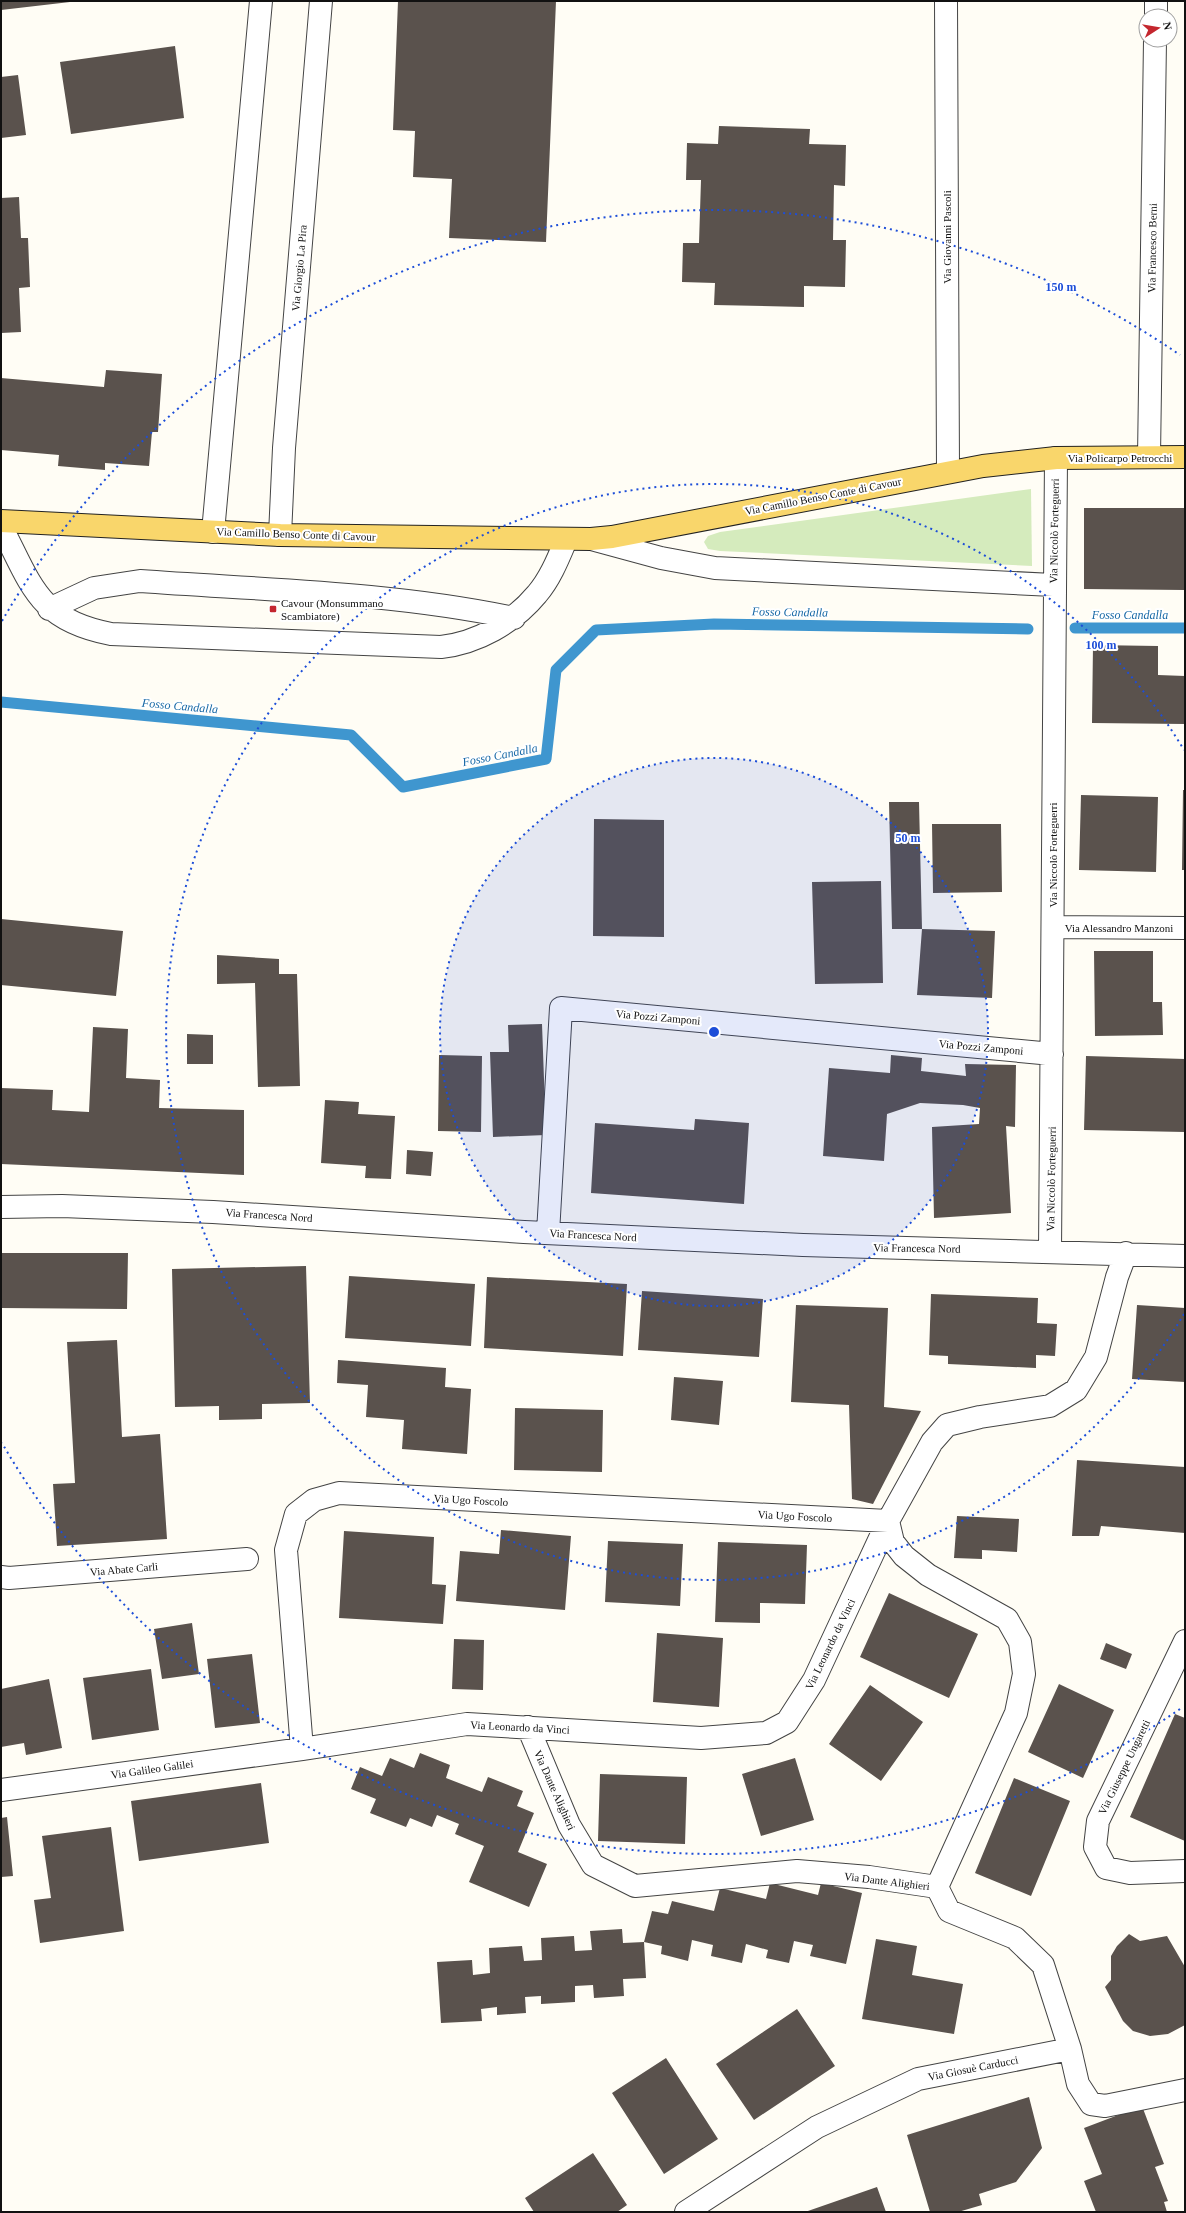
<svg xmlns="http://www.w3.org/2000/svg" width="1186" height="2213" viewBox="0 0 1186 2213" font-family="'Times New Roman',serif">
<rect width="100%" height="100%" fill="#fffdf5"/>
<!-- green -->
<path fill="#d5ebbd" d="M1031,489L1032,566L720,551L708,549L704,542L708,536L720,532Z"/>
<g fill="none" stroke-linecap="round" stroke-linejoin="round">
<!-- stream -->
<path stroke="#3f96cf" stroke-width="11" d="M1075,628H1185
M1,702L351,735L403,787L546,759L556,670L596,630L714,624L1028,629"/>
</g>
<!-- building -->
<path fill="#5a524d" d="M1,1H70V2L1,10Z
M398,1H556L546,242L449,238L452,179L413,177L415,131L393,130Z
M175,46L184,118L71,134L60,62Z
M18,75L26,135L1,138V77Z
M719,126L810,129L809,144L846,145L845,186L834,185L833,240H846L845,287L804,286V307L714,305L715,283L682,282L683,243H699L701,180H686L687,143L718,144Z
M19,197L21,238H28L30,287L19,288L21,332L1,333V198Z
M106,370L162,374L158,432H152L149,466L105,463V470L58,466L59,455L1,450V378L104,387Z
M1084,508H1185V590L1084,589Z
M1093,645L1158,646V675L1185,676V724L1092,723Z
M1183,790H1185V870H1182Z
M1081,795L1158,797L1156,872L1079,870Z
M889,802H919L922,929H892Z
M594,819L664,820V937L593,936Z
M932,824H1001L1002,892L933,893Z
M881,881L883,983L815,984L812,882Z
M1,919L123,931L116,996L1,985Z
M922,929L995,931L992,998L917,995Z
M1094,951H1153V1002H1162L1163,1035L1095,1036Z
M217,955L279,959V974H297L300,1086L258,1087L255,983L217,984Z
M542,1024L546,1135L493,1137L490,1052H509L508,1025Z
M93,1027L128,1029L126,1078L160,1080L159,1108L244,1110V1175L1,1164V1088L53,1090L52,1110L89,1112Z
M187,1034L213,1035V1064H187Z
M439,1055L482,1056L481,1132L438,1131Z
M891,1055L922,1058L921,1071L966,1076L965,1064L1016,1065L1015,1127L1006,1126L1011,1213L934,1218L932,1127L979,1124L980,1108L963,1105L920,1103L887,1114L884,1161L823,1156L829,1068L890,1073Z
M1086,1056L1185,1059V1132L1084,1130Z
M325,1100L359,1102L358,1114L395,1116L391,1179L365,1178L366,1166L321,1163Z
M695,1119L749,1123L744,1204L591,1193L595,1123L694,1130Z
M407,1150L433,1152L431,1176L406,1174Z
M1,1253H128L127,1309L1,1308Z
M306,1266L310,1403L262,1404V1419L219,1420V1406L175,1407L172,1269Z
M349,1276L475,1284L471,1346L345,1338Z
M487,1277L627,1284L623,1356L484,1348Z
M642,1291L763,1299L759,1357L638,1350Z
M931,1294L1038,1298L1037,1323L1057,1324L1055,1356L1036,1355V1368L948,1364V1356L929,1355Z
M796,1305L888,1308L884,1407L921,1411L873,1504L852,1499L849,1405L791,1402Z
M1137,1305L1185,1308V1382L1132,1379Z
M117,1340L122,1437L160,1434L167,1539L57,1546L53,1484L75,1483L67,1342Z
M338,1360L446,1368L445,1387L471,1389L467,1454L402,1449L404,1420L366,1417L368,1385L337,1383Z
M674,1377L723,1381L719,1425L671,1420Z
M515,1408L603,1410L602,1472L514,1470Z
M1077,1460L1185,1467V1533L1101,1526L1099,1536H1072Z
M957,1516L1019,1519L1017,1552L982,1550V1559L954,1558Z
M501,1530L571,1536L565,1610L456,1601L460,1551L499,1554Z
M344,1531L434,1537L432,1584L446,1585L443,1624L339,1618Z
M608,1541L683,1544L680,1606L605,1602Z
M718,1542L807,1545L805,1604L760,1603V1623L715,1622Z
M889,1593L978,1634L949,1698L860,1657Z
M192,1623L199,1674L162,1679L154,1629Z
M657,1633L723,1638L719,1707L653,1702Z
M454,1639L484,1640L483,1690L452,1689Z
M1106,1643L1132,1654L1126,1669L1100,1659Z
M252,1654L260,1723L215,1728L207,1659Z
M151,1669L159,1730L92,1740L83,1678Z
M49,1679L62,1748L26,1755L24,1743L1,1747V1689Z
M1059,1684L1114,1710L1083,1778L1028,1752Z
M870,1685L923,1722L881,1781L829,1744Z
M1175,1714L1185,1718V1841L1130,1817Z
M420,1753L450,1765L446,1778L482,1792L488,1777L523,1791L517,1806L534,1813L518,1852L547,1864L529,1907L469,1882L484,1846L455,1834L459,1824L437,1815L432,1827L410,1818L406,1827L370,1813L376,1799L351,1789L360,1767L382,1776L390,1758L414,1768Z
M795,1758L814,1820L761,1836L742,1774Z
M600,1774L687,1777L685,1844L598,1841Z
M1014,1778L1070,1801L1031,1896L975,1873Z
M261,1783L269,1843L139,1861L131,1801Z
M7,1817L13,1876L1,1877V1818Z
M111,1827L124,1931L40,1943L34,1900L51,1898L42,1836Z
M770,1883L818,1895L821,1883L862,1893L846,1964L810,1956L813,1945L794,1941L789,1963L766,1958L768,1950L746,1944L742,1963L711,1956L713,1945L692,1940L688,1961L661,1954L662,1946L644,1942L652,1911L668,1914L672,1901L714,1911L720,1888L766,1899Z
M622,1929L623,1943L644,1942L646,1978L623,1979L624,1996L594,1998L593,1985L575,1986V2002L541,2004V1996L525,1997L526,2013L497,2015V2007L481,2009L482,2021L441,2023L437,1962L472,1960L473,1975L490,1973L489,1948L522,1946L524,1961L542,1960L541,1938L574,1936L575,1951L592,1950L590,1931Z
M1129,1934L1140,1941L1167,1936L1185,1967V2025L1168,2034L1150,2036L1133,2031L1123,2021L1105,1987L1111,1980V1956L1117,1946Z
M876,1939L917,1946L912,1975L963,1984L954,2034L862,2019Z
M797,2009L835,2066L754,2120L716,2064Z
M666,2058L718,2139L664,2174L612,2093Z
M1029,2097L1042,2148L1016,2182L979,2194L982,2205L958,2212H930L907,2135Z
M1142,2106L1164,2164L1155,2167L1168,2201L1164,2202L1167,2212H1096L1084,2181L1102,2174L1084,2128Z
M593,2153L627,2205L617,2212H534L525,2198Z
M877,2187L886,2212H805Z"/>
<g fill="none" stroke-linecap="round" stroke-linejoin="round">
<!-- minor casing -->
<g stroke="#444" stroke-width="24">
<path id="minor" d="M946,1L948,472
M1156,16V1
M1149,457L1155,40
M1,526C32,586 38,620 111,634L441,647C477,643 513,623 537,594C550,579 558,559 566,540
M213,532L261,1
M280,535L284,448L321,1
M591,539L661,558L715,568L1053,585
M49,609L94,588L140,581C264,590 391,592 514,618
M1053,927L1185,928
M1,1207L62,1206L213,1212L524,1232L803,1245L1185,1256
M548,1233L561,1008L1052,1054
M1050,1251L1056,458
M1,1577L9,1578L247,1559
M1185,1641L1098,1821L1095,1847L1106,1868L1130,1873L1185,1871
M528,1727L569,1825L593,1865L635,1886L797,1871L869,1877L937,1887
M302,1749L286,1550L296,1514L314,1500L339,1493L888,1521L893,1542L904,1556L928,1575L1007,1619L1020,1642L1024,1674L1016,1713L937,1887
M1,1790L302,1749L467,1724L701,1738L766,1733L787,1722L814,1680L888,1521L932,1442L947,1425L980,1417L1050,1406L1076,1390L1096,1357L1117,1277L1126,1253
M937,1887L949,1911L1015,1938L1043,1965L1070,2049L1078,2084L1091,2104L1105,2106L1185,2090
M686,2212L817,2127L918,2079L1070,2049"/>
</g>
<!-- major casing -->
<g stroke="#222" stroke-width="24">
<path id="major" d="M1,521L280,535L591,539L612,537L983,466L1056,458L1185,457"/>
</g>
<!-- minor -->
<use href="#minor" stroke="#fff" stroke-width="22"/>
<!-- major -->
<use href="#major" stroke="#f9d66b" stroke-width="22"/>
</g>
<!-- distance rings -->
<circle cx="714" cy="1032" r="274" fill="#1d4ed8" fill-opacity=".12"/>
<g fill="none" stroke="#1d4ed8" stroke-width="2" stroke-dasharray="2 4">
<circle cx="714" cy="1032" r="274"/>
<path d="M1184 1314A548 548 0 1 1 1184 750"/>
<path d="M1180 1709A822 822 0 0 1 2 1443M2 621A822 822 0 0 1 1180 355"/>
</g>
<!-- markers -->
<rect fill="#c4262e" stroke="#fff" stroke-width="1.5" x="269" y="605" width="8" height="8" rx="2"/>
<g text-anchor="middle" dominant-baseline="central" stroke-width="4" stroke-linejoin="round" paint-order="stroke">
<!-- street labels -->
<g font-size="11" fill="#111" stroke="#fff">
<text transform="translate(947 237) rotate(-90)">Via Giovanni Pascoli</text>
<text transform="translate(1152 248) rotate(-89)">Via Francesco Berni</text>
<text transform="translate(299 268) rotate(-85)">Via Giorgio La Pira</text>
<text x="1120" y="458">Via Policarpo Petrocchi</text>
<text transform="translate(823 496) rotate(-11)">Via Camillo Benso Conte di Cavour</text>
<text transform="translate(1054 531) rotate(-89)">Via Niccolò Forteguerri</text>
<text transform="translate(296 534) rotate(2)">Via Camillo Benso Conte di Cavour</text>
<text transform="translate(1053 855) rotate(-90)">Via Niccolò Forteguerri</text>
<text x="1119" y="928">Via Alessandro Manzoni</text>
<text transform="translate(658 1017) rotate(5)">Via Pozzi Zamponi</text>
<text transform="translate(981 1047) rotate(5)">Via Pozzi Zamponi</text>
<text transform="translate(1051 1179) rotate(-89)">Via Niccolò Forteguerri</text>
<text transform="translate(269 1215) rotate(4)">Via Francesca Nord</text>
<text transform="translate(593 1235) rotate(3)">Via Francesca Nord</text>
<text transform="translate(917 1248) rotate(1)">Via Francesca Nord</text>
<text transform="translate(471 1500) rotate(3)">Via Ugo Foscolo</text>
<text transform="translate(795 1516) rotate(3)">Via Ugo Foscolo</text>
<text transform="translate(124 1569) rotate(-5)">Via Abate Carli</text>
<text transform="translate(830 1644) rotate(-64)">Via Leonardo da Vinci</text>
<text transform="translate(520 1727) rotate(3)">Via Leonardo da Vinci</text>
<text transform="translate(1124 1767) rotate(-64)">Via Giuseppe Ungaretti</text>
<text transform="translate(152 1769) rotate(-8)">Via Galileo Galilei</text>
<text transform="translate(555 1790) rotate(66)">Via Dante Alighieri</text>
<text transform="translate(887 1881) rotate(7)">Via Dante Alighieri</text>
<text transform="translate(973 2068) rotate(-11)">Via Giosuè Carducci</text>
</g>
<!-- poi labels -->
<g font-size="11" fill="#111" stroke="#fff" text-anchor="start">
<text x="281" y="603">Cavour (Monsummano<tspan x="281" dy="13">Scambiatore)</tspan></text>
</g>
<!-- water labels -->
<g font-size="12" font-style="italic" fill="#1768a6" stroke="#fff">
<text transform="translate(790 612) rotate(1)">Fosso Candalla</text>
<text x="1130" y="615">Fosso Candalla</text>
<text transform="translate(180 706) rotate(5)">Fosso Candalla</text>
<text transform="translate(500 755) rotate(-11)">Fosso Candalla</text>
</g>
</g>
<circle cx="714" cy="1032" r="6" fill="#1d4ed8" stroke="#fff" stroke-width="2"/>
<g font-size="12" text-anchor="middle" font-weight="bold" fill="#1d4ed8" stroke="#fff" stroke-width="4" stroke-linejoin="round" paint-order="stroke">
<text x="1061" y="291">150 m</text>
<text x="1101" y="649">100 m</text>
<text x="908" y="842">50 m</text>
</g>
<!-- border -->
<rect width="1186" height="2213" fill="none" stroke="#111111" stroke-width="4"/>
<!-- north arrow -->
<g transform="translate(1158 28) rotate(78)"><circle r="19" fill="#ffffff" stroke="#a0a0a0"/>
<path d="M0-3L7 15L0 10L-7 15Z" fill="#c4262e"/>
<text y="-6" font-size="11" font-weight="bold" text-anchor="middle" fill="#111111">N</text>
</g>
</svg>
